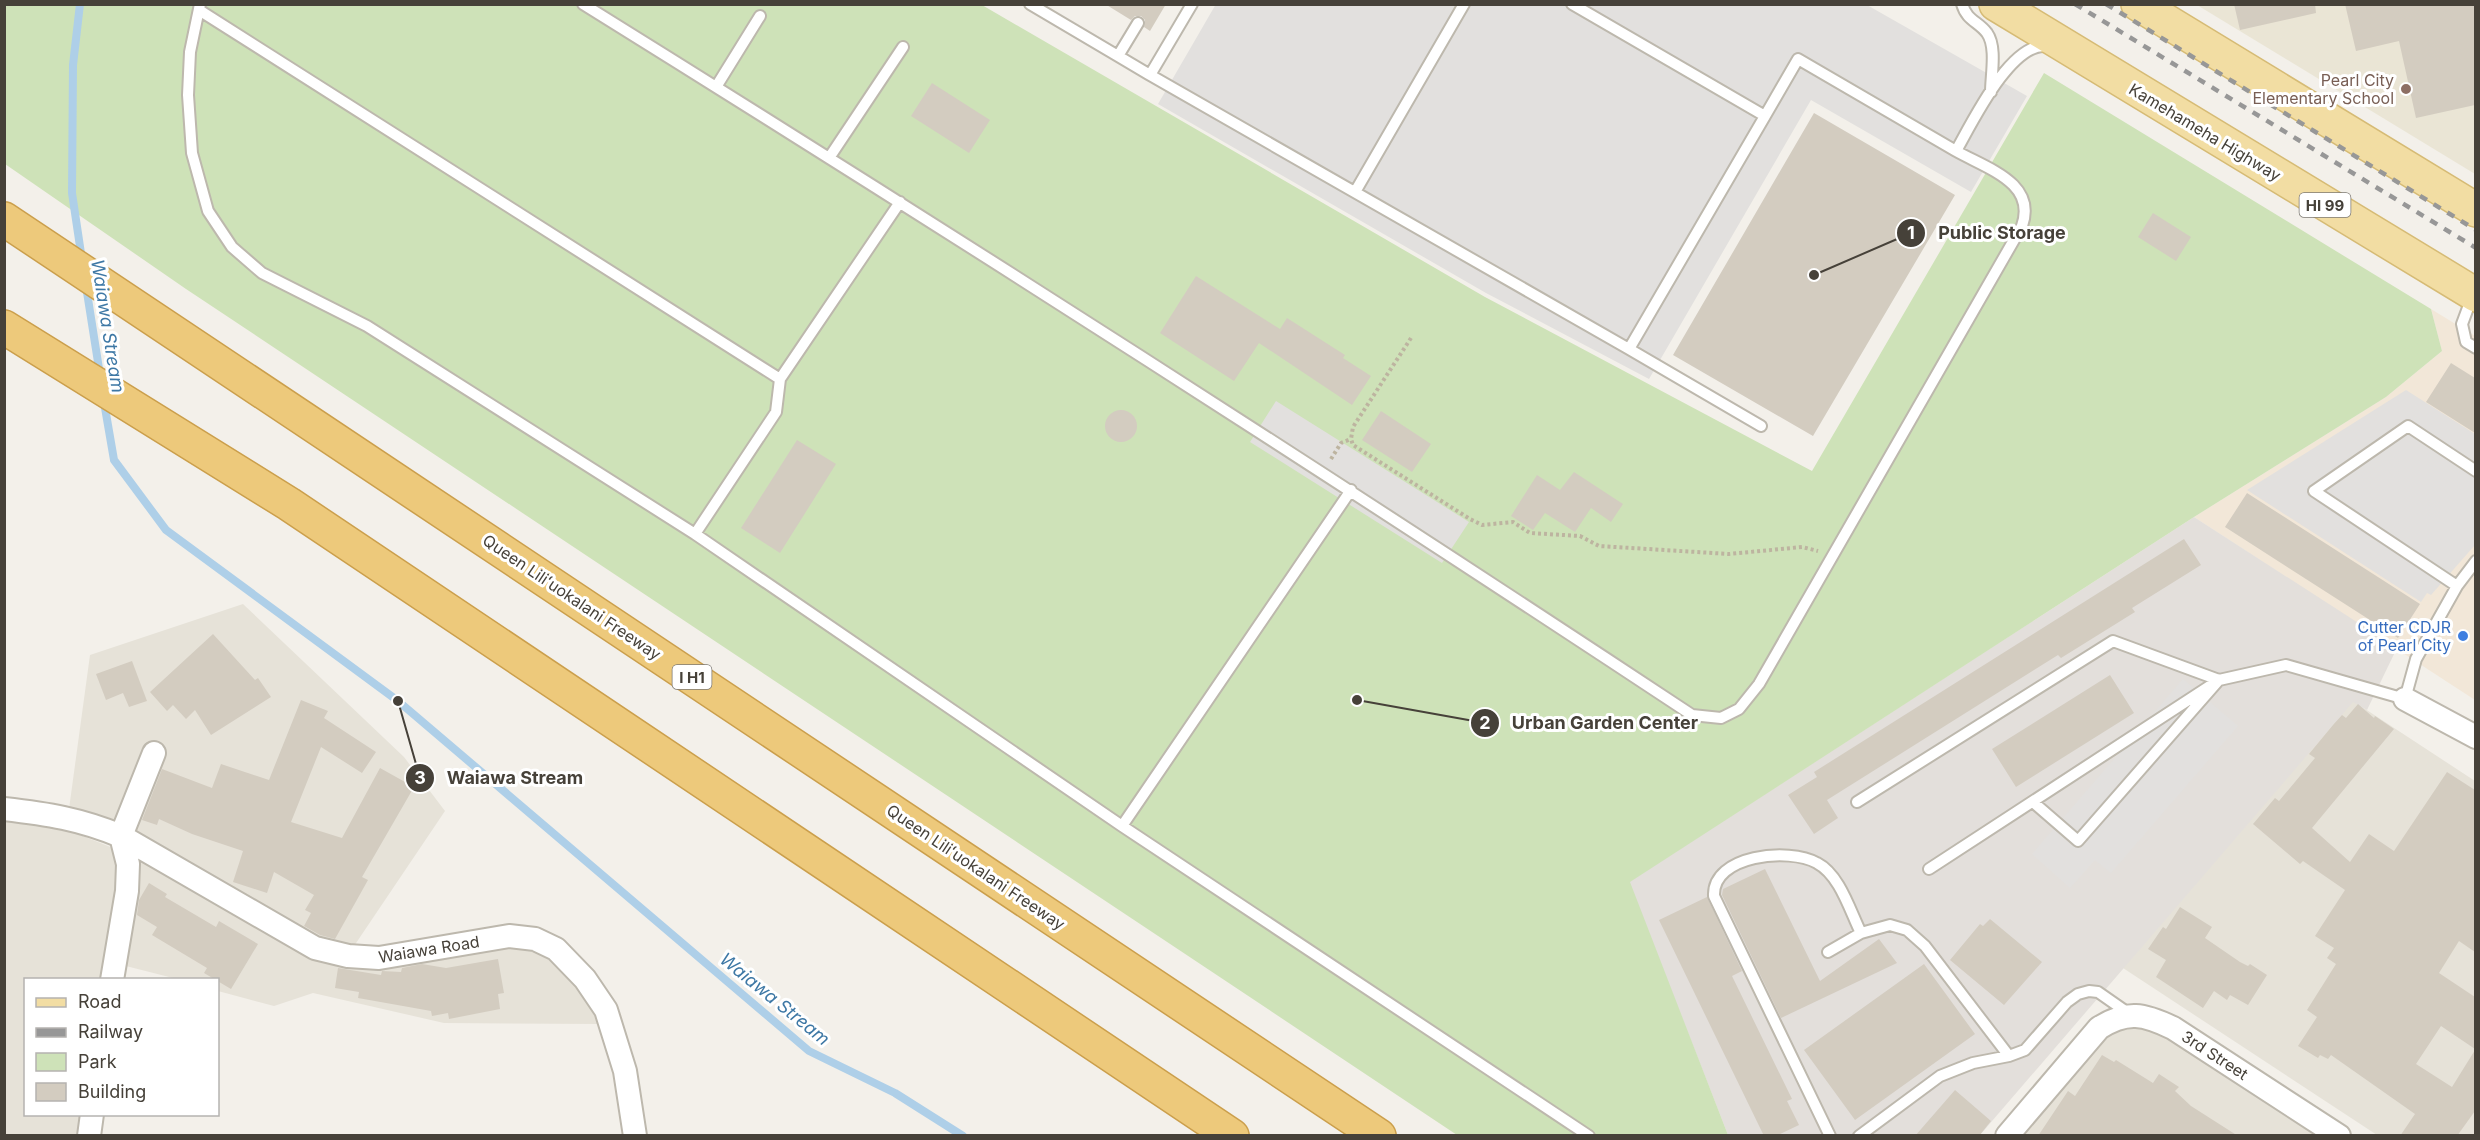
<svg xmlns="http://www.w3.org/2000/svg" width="2480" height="1140" viewBox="0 0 2480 1140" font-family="Inter,sans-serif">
<rect width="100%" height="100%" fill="#f3f0ea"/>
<!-- residential -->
<path fill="#e6e2d8" d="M243,604L404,757L445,811L350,952L318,941L110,818L69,809L90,655Z
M2353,701L2475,781V1135H2377L2123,968Z
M4,820L70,831L141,859L302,950L393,963L521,946L543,955L578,983L599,1024L444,1023L313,993L274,1006L218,991V980L177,979L122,965L120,979L26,980V1114L101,1115L98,1135H5Z
M2135,1025L2180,1044L2319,1136H2020L2106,1033Z"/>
<!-- commercial -->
<path fill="#f2e7d8" d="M2431,309L2475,336V700L2194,517L2386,397L2442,351Z"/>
<!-- industrial -->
<path fill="#e3dfdb" d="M2194,517L2397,648L2367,710L2353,702L1980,1135H1728L1629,882Z"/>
<!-- education -->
<path fill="#eae5d5" d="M2197,5H2475V174Z"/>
<!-- green -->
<path fill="#cee2b8" d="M5,5H982L1485,297L1812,471L2044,73L2431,309L2442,351L2386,397L2194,517L1630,882L1728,1135H1457L186,289L5,164Z"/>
<!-- parking -->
<path fill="#e2e0de" d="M1216,4L1867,5L2027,96L1971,192L1811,100L1649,379L1486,293L1158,104Z
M2406,390L2475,434V545L2431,595L2427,593L2421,602L2247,490Z
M1276,401L1469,522L1442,563L1250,442Z
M2183,679L2238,726L2111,873L2095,860L2070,888L2032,854Z"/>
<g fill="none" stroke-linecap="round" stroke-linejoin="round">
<!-- stream -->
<path stroke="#aecfe8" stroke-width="8" d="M80,4L73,65L72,193L82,260
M86,286L100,375
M104,402L114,460L166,530L398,701L809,1051L895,1093L963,1136"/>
</g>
<!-- building -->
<path fill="#d3ccc0" d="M1105,4H1166L1150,31L1144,27L1145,20L1141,16H1135L1131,20Z
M2234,4H2315L2316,13L2240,30Z
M2345,4H2475V105L2416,118L2399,41L2356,51Z
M932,83L990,120L969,153L911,116Z
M1814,113L1955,195L1813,436L1673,355Z
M2153,213L2191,237L2176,261L2138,237Z
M1196,276L1280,329L1287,318L1345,355L1343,358L1371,376L1352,405L1259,343L1234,381L1160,333Z
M2451,363L2475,378V433L2426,402Z
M1105 426a16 16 0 1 1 32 0a16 16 0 1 1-32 0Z
M1381,411L1431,444L1412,472L1362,440Z
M797,440L836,464L780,553L741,528Z
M1574,472L1623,504L1611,522L1591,508L1575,532L1545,513L1533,530L1511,516L1537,475L1560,490Z
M2247,493L2420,604L2398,638L2225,527Z
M2184,539L2201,565L2132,608L2135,612L2061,658L2058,655L1827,800L1838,818L1814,834L1788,795L1817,777L1814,772Z
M213,634L255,680L258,678L271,697L211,735L195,710L186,719L173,705L167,711L150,692Z
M132,661L147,701L129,707L123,693L106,700L96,674Z
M2110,675L2134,713L2016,787L1992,749Z
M301,700L328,711L324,718L376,752L362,773L321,747L291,822L342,838L380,768L414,787L362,877L368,880L335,939L320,935L304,926L311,913L305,910L314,895L274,872L267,893L233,882L243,851L192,834L159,819L157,825L142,820L162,769L212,788L221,764L269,780Z
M2358,704L2374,718L2375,716L2394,729L2312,828L2350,862L2369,834L2394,851L2447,772L2475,790V952L2459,941L2439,973L2475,997V1049L2441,1026L2416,1064L2452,1087L2475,1050V1111L2457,1136H2400L2415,1114L2331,1055L2328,1059L2320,1055L2318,1058L2298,1046L2317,1017L2307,1010L2336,964L2327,958L2334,948L2315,936L2345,890L2303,861L2300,864L2253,824L2275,798L2279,801L2315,758L2309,754L2333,725L2342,715L2346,718Z
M1765,869L1820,981L1879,939L1897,963L1781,1018L1722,895L1723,889Z
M149,883L167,894L165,897L216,927L219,921L258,944L231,989L204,973L207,968L152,935L157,927L137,915L139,900Z
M1707,897L1742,971L1732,976L1792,1099L1787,1101L1799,1125L1776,1136H1764L1659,920Z
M2180,907L2212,927L2205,938L2240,962L2248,966L2250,964L2267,975L2248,1005L2230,995L2227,1000L2214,991L2203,1008L2156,977L2166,960L2148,949L2163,927L2166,929Z
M1990,919L2042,962L2004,1005L1950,960L1980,924L1983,926Z
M498,959L504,993L498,994L500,1009L449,1019L448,1013L432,1016L431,1011L358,998L359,992L335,988L338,968L381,975L382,971L401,972L402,968L422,964L446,968Z
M1924,964L1975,1034L1855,1120L1804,1050Z
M2102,1055L2114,1062L2116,1060L2153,1083L2159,1074L2179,1087L2175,1091L2191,1106L2238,1136H2038L2068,1091L2075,1096Z
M1955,1090L1991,1121L1979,1136H1915Z"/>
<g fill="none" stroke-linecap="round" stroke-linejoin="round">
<!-- lane casing -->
<g stroke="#bdb8ad" stroke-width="14">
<path id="lane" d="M200,4L190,52L188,95L192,153L208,211L232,247L262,273L367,326L695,534L1122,826L1589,1136
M583,4C956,236 1326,473 1692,715L1721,718L1739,709L1759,684L2022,226C2037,183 1988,169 1956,151C1972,123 2010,43 2046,46
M1030,4L1118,56
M1192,4L1150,75L1629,349L1765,116L1572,4
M1962,4C1967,21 1978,21 1987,33C1997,47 1991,75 1991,92
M199,10L780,379
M1138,23L1118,56L1150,75
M716,87L760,16
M1765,116L1798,59L1956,151
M829,158L903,47
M1355,192L1464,4
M2472,297L2462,324L2466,342L2476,348
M1629,349L1761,426
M695,534L776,412L780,379L900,202
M2457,586L2314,491L2408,426L2476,471
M1857,802L2113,641L2219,680L2078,841L2033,802
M1122,826L1351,490
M1929,869L2219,680L2286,665L2405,699L2416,659L2457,586L2476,561
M1828,952L1861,933L1890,925L1907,930L1925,946L2009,1056
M1830,1136L1714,896C1712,855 1789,847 1817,863C1840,875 1850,911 1861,933
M1859,1136L1940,1076L1973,1063L2009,1056L2025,1050L2067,1002L2078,994L2089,991L2098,992L2131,1015"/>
</g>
<!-- street casing -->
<g stroke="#bdb8ad" stroke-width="26">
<path id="street" d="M2405,699L2476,737
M4,809C48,814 80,819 121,836L315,948L348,956L379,958L509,936L535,939L556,949L585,979L606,1010L625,1071L635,1136
M112,980L127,891L128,864L121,836L154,753
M89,1136L92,1114
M2007,1136L2099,1028C2127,1010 2144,1014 2173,1028L2339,1136"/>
</g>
<!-- primary casing -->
<g stroke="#d6bb75" stroke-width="36">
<path id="primary" d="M1996,4L2476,295
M2138,4L2476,210"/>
</g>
<!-- highway casing -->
<g stroke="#cb9f4c" stroke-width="36">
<path id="highway" d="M4,219L1379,1136
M4,327L289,504L1232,1136"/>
</g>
<!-- path -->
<path stroke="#bdb4a0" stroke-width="4" stroke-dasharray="3 3" stroke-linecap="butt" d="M1411,338L1353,427L1351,439L1353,445L1470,519L1482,525L1513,522L1530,533L1580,536L1599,546L1729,554L1802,547L1818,551
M1331,459L1341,443L1351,439"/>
<!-- lane -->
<use href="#lane" stroke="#fff" stroke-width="10"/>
<!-- street -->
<use href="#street" stroke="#fff" stroke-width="22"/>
<!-- primary -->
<use href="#primary" stroke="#f2dda3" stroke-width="33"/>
<!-- highway -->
<use href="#highway" stroke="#edc97b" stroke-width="33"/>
<!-- rail -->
<path stroke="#979797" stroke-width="4.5" stroke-dasharray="8 8" stroke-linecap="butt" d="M2075,4L2476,248
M2106,4L2476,230"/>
</g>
<!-- markers -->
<circle fill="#8d6e63" stroke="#fff" stroke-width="2" cx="2406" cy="89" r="6"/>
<circle fill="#3f7fe0" stroke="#fff" stroke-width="2" cx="2463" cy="636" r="6"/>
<g text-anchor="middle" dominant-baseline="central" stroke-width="6" stroke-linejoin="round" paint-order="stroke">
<!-- shield labels -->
<g fill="#fff" stroke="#7e7a74" stroke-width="1.5">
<rect x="2299.5" y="193" width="51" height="24" rx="4.5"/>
<rect x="672.5" y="665" width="39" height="24" rx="4.5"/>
</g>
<g font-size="15" font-weight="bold" fill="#464139">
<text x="2325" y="205">HI 99</text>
<text x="692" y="677">I H1</text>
</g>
<!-- education labels -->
<g font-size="16" fill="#785e54" stroke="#fff" text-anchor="end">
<text x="2394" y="80">Pearl City<tspan x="2394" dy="18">Elementary School</tspan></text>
</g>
<!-- street labels -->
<g font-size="16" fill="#464139" stroke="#fff">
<text transform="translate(2205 132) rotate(31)">Kamehameha Highway</text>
<text transform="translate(572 597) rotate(34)">Queen Liliʻuokalani Freeway</text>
<text transform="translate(976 867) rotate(34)">Queen Liliʻuokalani Freeway</text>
<text transform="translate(429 949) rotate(-9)">Waiawa Road</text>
<text transform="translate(2215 1055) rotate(33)">3rd Street</text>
</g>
<!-- shop labels -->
<g font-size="16" fill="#366cbe" stroke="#fff" text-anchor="end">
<text x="2451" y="627">Cutter CDJR<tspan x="2451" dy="18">of Pearl City</tspan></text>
</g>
<!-- water labels -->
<g font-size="18" font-style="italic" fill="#3e78a5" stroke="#fff">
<text transform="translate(108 326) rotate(81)">Waiawa Stream</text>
<text transform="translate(775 999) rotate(39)">Waiawa Stream</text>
</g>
</g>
<!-- callouts -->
<path fill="none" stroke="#464139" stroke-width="2" d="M1814 275L1911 233M1357 700L1485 723M398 701L420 778"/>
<g fill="#464139" stroke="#fff" stroke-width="2">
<circle cx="1814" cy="275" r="6"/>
<circle cx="1357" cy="700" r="6"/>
<circle cx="398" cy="701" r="6"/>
<circle cx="1911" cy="233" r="15"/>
<circle cx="1485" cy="723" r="15"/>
<circle cx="420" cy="778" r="15"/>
</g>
<g font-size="18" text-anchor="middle" font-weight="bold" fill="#fff">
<text x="1911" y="239">1</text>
<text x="1485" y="729">2</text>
<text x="420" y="784">3</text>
</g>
<g font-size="18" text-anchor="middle" font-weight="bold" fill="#464139" stroke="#fff" stroke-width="6" stroke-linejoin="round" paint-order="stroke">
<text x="2002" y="239">Public Storage</text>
<text x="1605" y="729">Urban Garden Center</text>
<text x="515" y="784">Waiawa Stream</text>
</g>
<!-- border -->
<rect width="2480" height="1140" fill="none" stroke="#464139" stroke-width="12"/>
<!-- legend -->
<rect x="24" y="978" width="195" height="138" fill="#ffffff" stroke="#b5b3b0" stroke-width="1.5"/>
<rect x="36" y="998" width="30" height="9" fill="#f2dda3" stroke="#b5b3b0" stroke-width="1.5"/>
<text x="78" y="1008" font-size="18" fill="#464139">Road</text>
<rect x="36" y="1028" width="30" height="9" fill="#979797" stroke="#b5b3b0" stroke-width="1.5"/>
<text x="78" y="1038" font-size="18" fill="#464139">Railway</text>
<rect x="36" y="1053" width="30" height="18" fill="#cee2b8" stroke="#b5b3b0" stroke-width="1.5"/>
<text x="78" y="1068" font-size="18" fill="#464139">Park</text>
<rect x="36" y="1083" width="30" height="18" fill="#d3ccc0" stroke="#b5b3b0" stroke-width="1.5"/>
<text x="78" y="1098" font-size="18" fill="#464139">Building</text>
</svg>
